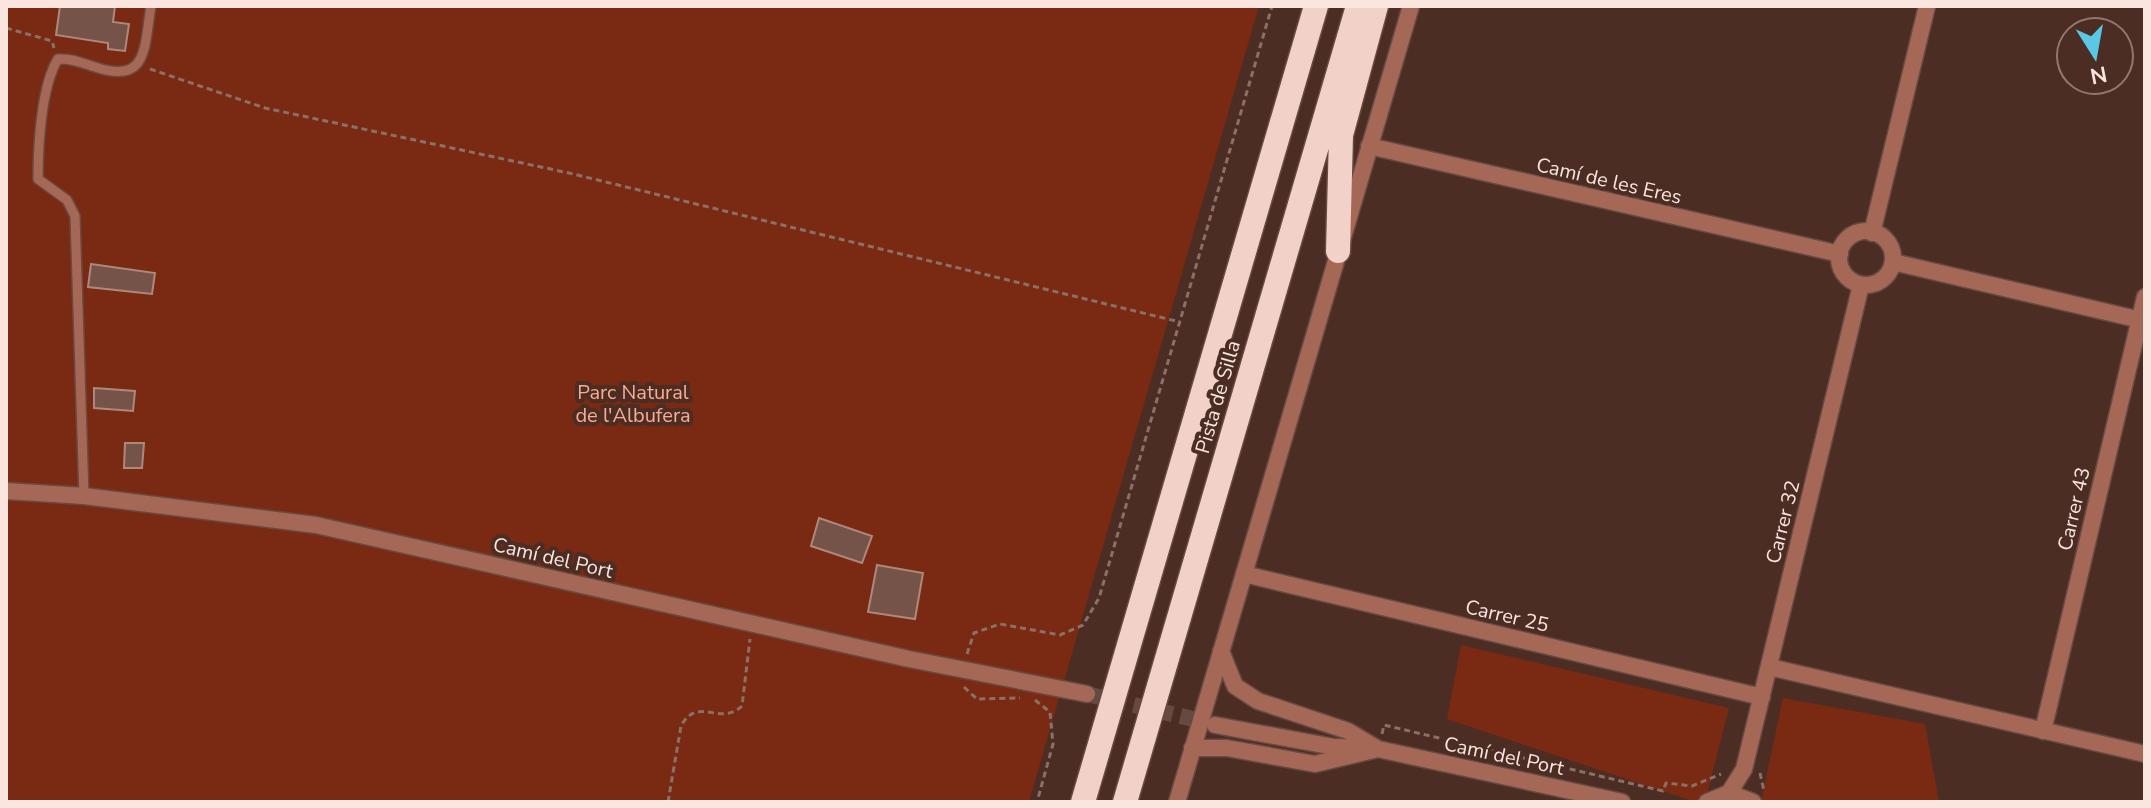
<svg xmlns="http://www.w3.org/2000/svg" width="2151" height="808" viewBox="0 0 2151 808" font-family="'Nunito Sans',sans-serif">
<rect width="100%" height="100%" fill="#4c2d24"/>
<!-- green -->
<path fill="#7a2a12" d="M6,6H1259L1029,802H6Z
M1461,645L1729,708L1705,802H1695L1447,719Z
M1783,698L1925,724L1939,802H1761Z"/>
<!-- building -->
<path fill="#755349" stroke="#ad887c" stroke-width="2" d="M60,6H115L113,22L129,24L125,51L108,49V43L56,35Z
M91,264L155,273L152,294L88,287Z
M94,388L135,391L133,411L94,408Z
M125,443H144L142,468H124Z
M819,518L872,536L862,563L811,546Z
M877,565L923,573L915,619L868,612Z"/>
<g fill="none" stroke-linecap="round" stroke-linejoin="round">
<!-- minor-tunnel -->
<path stroke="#664940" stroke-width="16" stroke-dasharray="16 8" stroke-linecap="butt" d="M1087,694L1214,724"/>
<!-- service casing -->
<g stroke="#684a42" stroke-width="12">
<path id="service" d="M84,496L75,216L67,200L38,179C38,147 41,86 58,59C71,58 82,63 95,67C148,85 144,48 151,6"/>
</g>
<!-- minor casing -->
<g stroke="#684a42" stroke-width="19">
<path id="minor" d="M1369,146L1840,254
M1839 258a27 27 0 1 1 54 0a27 27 0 1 1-54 0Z
M1872,233L1927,6
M1893,262L2145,321
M6,491L84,496L316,525L909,659L1087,694
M1244,574L1762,697
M1769,667L2145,754
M1215,725L1334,747L1372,748
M2043,731L2145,297
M1729,793L1744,769L1861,285"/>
</g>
<!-- tertiary casing -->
<g stroke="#684a42" stroke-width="19">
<path id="tertiary" d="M1221,651L1235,686L1258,701L1348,731L1378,749L1622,802
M1192,748H1227L1315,764L1378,749
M1177,802L1411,6
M1707,802L1729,793L1753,802"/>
</g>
<!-- motorway casing -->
<g stroke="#684a42" stroke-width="27">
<path id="motorway" d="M1338,251L1341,135L1376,6
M1083,802L1316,6
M1125,802L1358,6"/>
</g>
<!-- path -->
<path stroke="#8b7068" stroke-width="3" stroke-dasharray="6 4" stroke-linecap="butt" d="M6,28L52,41L54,48
M150,69L265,108L569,173L1180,322
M967,654L974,633L1000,624L1060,635L1083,625L1099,598L1272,6
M964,687L977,699L1020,698
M1035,700L1050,712L1053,744L1037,802
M1382,734L1384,725L1663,791L1666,783L1692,786L1721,774
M1760,773L1764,791
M668,802L681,726C698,695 720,727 742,706L750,639"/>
<!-- service -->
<use href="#service" stroke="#a66856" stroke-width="9"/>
<!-- minor -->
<use href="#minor" stroke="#a66856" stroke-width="16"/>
<!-- tertiary -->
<use href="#tertiary" stroke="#a66856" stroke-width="16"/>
<!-- motorway -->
<use href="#motorway" stroke="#f1d1c8" stroke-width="24"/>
</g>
<g text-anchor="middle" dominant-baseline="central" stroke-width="8" stroke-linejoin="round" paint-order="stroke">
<!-- street labels -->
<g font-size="20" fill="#fae5df" stroke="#4c2d24">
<text transform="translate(1609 181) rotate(13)">Camí de les Eres</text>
<text transform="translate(1218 397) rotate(-74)">Pista de Silla</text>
<text transform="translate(2074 509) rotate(-77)">Carrer 43</text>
<text transform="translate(1783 522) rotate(-76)">Carrer 32</text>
<text transform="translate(553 558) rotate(13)">Camí del Port</text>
<text transform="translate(1507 616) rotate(13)">Carrer 25</text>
<text transform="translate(1504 756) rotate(12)">Camí del Port</text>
</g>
<!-- park labels -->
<g font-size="20" fill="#f8ac95" stroke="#4c2d24">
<text x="633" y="392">Parc Natural<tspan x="633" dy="23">de l'Albufera</tspan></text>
</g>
</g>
<!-- border -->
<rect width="2151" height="808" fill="none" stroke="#fae5df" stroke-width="16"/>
<!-- north arrow -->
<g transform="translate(2095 56) rotate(169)"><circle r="38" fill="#4c2d24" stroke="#92776f" stroke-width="2"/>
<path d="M0-6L14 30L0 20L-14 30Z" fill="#59c8e4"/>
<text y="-12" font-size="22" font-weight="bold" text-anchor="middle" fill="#fae5df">N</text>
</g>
</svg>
